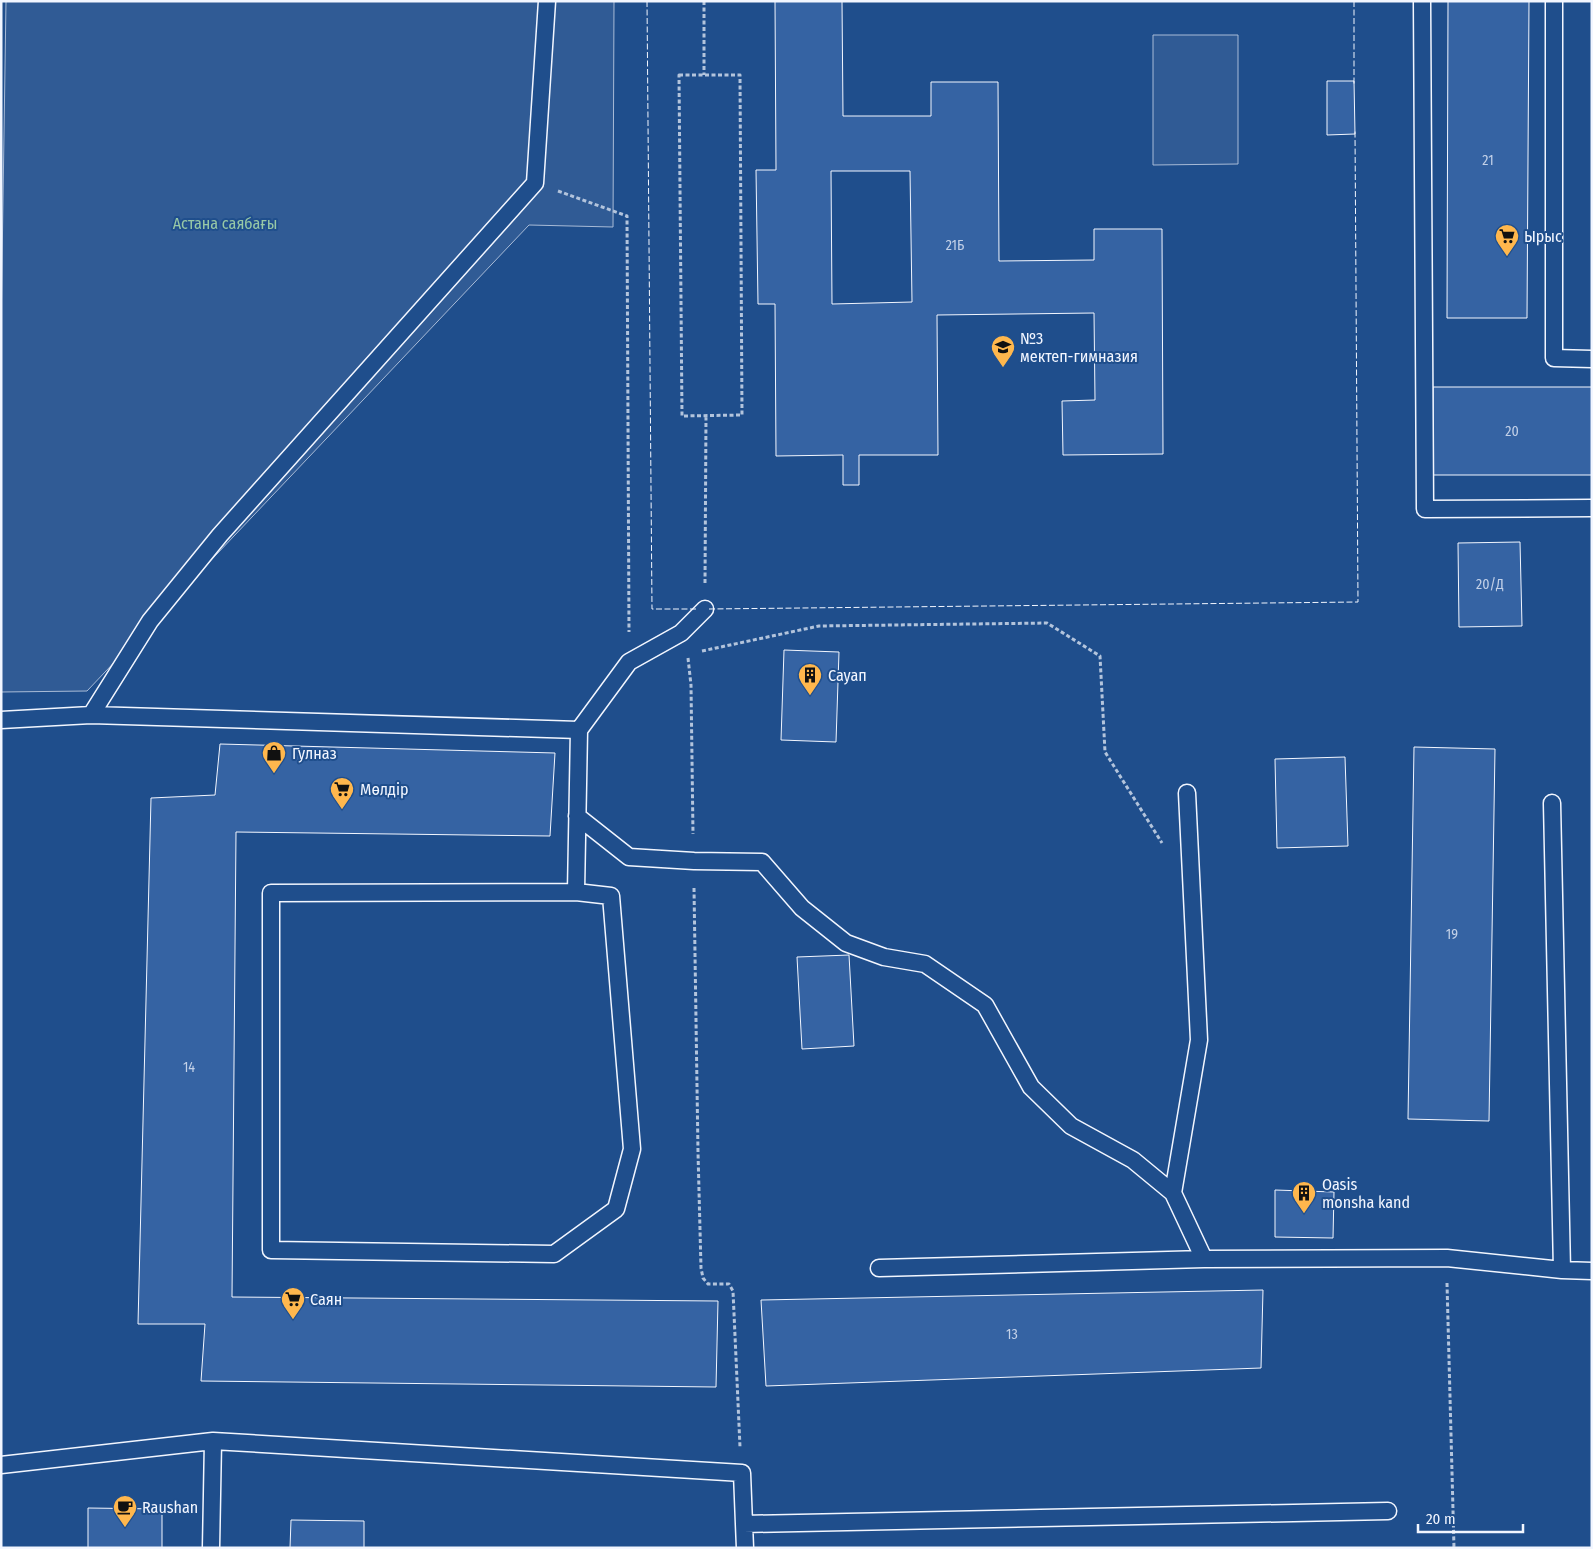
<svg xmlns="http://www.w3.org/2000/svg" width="1593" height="1549" viewBox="0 0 1593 1549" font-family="'Fira Sans Condensed',sans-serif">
<rect width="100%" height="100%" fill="#1f4e8c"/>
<!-- built -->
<path fill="#305b95" stroke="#a8bbd7" d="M6,1H614L613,227L529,225L87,691L1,692V334Z
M1153,35H1238V164L1153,165Z"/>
<!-- building -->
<path fill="#3563a3" stroke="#f2f6ff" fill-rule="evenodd" d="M775,1H842L843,116H931V82H998L999,261L1094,260V229H1162L1163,454L1063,455L1062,401L1095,400L1094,313L937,315L938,455H859V485H843V455L776,456L775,304H758L756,170H776ZM831,171H910L912,302L832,304Z
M1448,1H1529L1527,318H1447Z
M1327,81H1354L1355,134L1327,135Z
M1433,387H1592V475H1433Z
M1520,542L1522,626L1459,627L1458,543Z
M784,650L839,652L836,742L781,740Z
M220,744L555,753L550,836L236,832L232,1297L718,1301L716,1387L201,1381L205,1324H138L151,798L215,795Z
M1414,747L1495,749L1489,1121L1408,1119Z
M1345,757L1348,846L1277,848L1275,759Z
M849,955L854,1046L802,1049L797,957Z
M1275,1190L1334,1192L1333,1238L1275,1237Z
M1263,1290L1261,1368L766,1386L761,1300Z
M88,1508L162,1509V1548H88Z
M291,1520L364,1521V1548H290Z"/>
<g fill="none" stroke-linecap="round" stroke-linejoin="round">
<!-- lane casing -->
<g stroke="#f2f6ff" stroke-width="19">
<path id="lane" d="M1422,1L1425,509L1592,508
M1554,1V358L1592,359
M91,715L150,621L220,535L535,183L547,1
M1,720L91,715L579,730L629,662L681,633L705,609
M1552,803L1562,1270
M577,816L629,857L694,861L762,862L802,908L846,943L884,957L925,964L985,1005L1031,1087L1071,1126L1133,1160L1173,1193L1204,1259
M576,892L611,896L632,1149L616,1209L554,1254L271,1250V893Z
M576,892L579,730
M1173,1193L1199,1040L1187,793
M879,1268L1204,1259L1447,1258L1562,1270L1592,1271
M1,1465L213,1441
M211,1548L213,1441L742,1473L744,1524
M745,1548L744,1524L1388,1511"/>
</g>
<!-- path -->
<path stroke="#b3c4dc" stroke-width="3" stroke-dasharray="4 2.5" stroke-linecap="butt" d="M704,1V75
M679,75H740L742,415L682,416Z
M558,191L627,216L629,632
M705,583L706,416
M702,651L819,626L1047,623L1100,656L1105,752L1162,843
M688,658L691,685L693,834
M694,888L698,1152L701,1268L703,1278L708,1284H729L733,1291L740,1447
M1447,1283L1454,1548"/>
<!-- lane -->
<use href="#lane" stroke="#1f4e8c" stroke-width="16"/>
<!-- fence -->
<path stroke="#f2f6ff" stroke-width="1" stroke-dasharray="6 2.5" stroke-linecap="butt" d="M647,1L652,609H696
M1354,1V84
M709,609L1358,602L1355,131"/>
</g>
<!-- icons -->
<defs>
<g id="supermarket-pin" transform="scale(1.25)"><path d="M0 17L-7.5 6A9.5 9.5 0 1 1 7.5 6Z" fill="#ffb74d" stroke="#1f4e8c"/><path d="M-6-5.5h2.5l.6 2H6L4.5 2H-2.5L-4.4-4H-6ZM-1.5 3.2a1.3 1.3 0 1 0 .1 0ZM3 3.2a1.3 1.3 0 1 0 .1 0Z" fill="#111"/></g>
<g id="school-pin" transform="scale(1.25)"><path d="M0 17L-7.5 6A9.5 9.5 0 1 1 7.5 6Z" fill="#ffb74d" stroke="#1f4e8c"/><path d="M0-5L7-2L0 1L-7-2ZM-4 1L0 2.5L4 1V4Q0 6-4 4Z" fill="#111"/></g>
<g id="building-pin" transform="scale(1.25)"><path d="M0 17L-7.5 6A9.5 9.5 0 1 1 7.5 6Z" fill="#ffb74d" stroke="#1f4e8c"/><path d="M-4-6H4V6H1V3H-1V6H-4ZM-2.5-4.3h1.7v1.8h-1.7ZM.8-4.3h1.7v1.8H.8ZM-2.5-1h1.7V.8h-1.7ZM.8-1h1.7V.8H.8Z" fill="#111"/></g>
<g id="shop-pin" transform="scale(1.25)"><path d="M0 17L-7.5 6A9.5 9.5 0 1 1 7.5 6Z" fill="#ffb74d" stroke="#1f4e8c"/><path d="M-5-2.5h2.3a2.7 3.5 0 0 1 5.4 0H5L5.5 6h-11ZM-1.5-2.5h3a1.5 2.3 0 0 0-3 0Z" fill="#111"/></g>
<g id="cafe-pin" transform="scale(1.25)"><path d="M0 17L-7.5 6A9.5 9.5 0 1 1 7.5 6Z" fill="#ffb74d" stroke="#1f4e8c"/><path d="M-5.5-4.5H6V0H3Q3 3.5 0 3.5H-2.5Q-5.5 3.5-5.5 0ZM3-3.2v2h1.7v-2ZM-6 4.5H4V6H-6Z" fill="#111"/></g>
</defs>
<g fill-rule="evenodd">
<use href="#supermarket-pin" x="1507" y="236"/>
<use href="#school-pin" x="1003" y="347"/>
<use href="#building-pin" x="810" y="675"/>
<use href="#shop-pin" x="274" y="753"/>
<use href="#supermarket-pin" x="342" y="789"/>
<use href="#building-pin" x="1304" y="1193"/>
<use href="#supermarket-pin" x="293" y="1299"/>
<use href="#cafe-pin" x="125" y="1507"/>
</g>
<g text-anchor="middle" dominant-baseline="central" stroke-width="4" stroke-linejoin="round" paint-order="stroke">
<!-- number labels -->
<g font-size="14" fill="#c3d1e8">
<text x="1488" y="160">21</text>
<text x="955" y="245">21Б</text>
<text x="1512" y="431">20</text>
<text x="1490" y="584">20/Д</text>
<text x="1452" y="934">19</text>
<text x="189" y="1067">14</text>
<text x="1012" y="1334">13</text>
</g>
<!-- park labels -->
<g font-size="16" fill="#97c8a6" stroke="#1f4e8c">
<text x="225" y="223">Астана саябағы</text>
</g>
<!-- poi labels -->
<g font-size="16" fill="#f2f6ff" stroke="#1f4e8c" text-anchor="start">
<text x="1524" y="236">Ырыс</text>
<text x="1020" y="338">№3<tspan x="1020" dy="18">мектеп-гимназия</tspan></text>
<text x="828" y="675">Сауап</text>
<text x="292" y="753">Гулназ</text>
<text x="360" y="789">Мөлдір</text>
<text x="1322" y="1184">Oasis<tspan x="1322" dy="18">monsha kand</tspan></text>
<text x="310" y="1299">Саян</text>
<text x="142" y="1507">Raushan</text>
</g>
</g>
<!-- border -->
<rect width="1593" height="1549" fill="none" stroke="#f2f6ff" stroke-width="5"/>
<!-- scale -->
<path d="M1418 1524v8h105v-8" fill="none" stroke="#f2f6ff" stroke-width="2.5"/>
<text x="1426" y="1524" font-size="15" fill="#f2f6ff" stroke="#1f4e8c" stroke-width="4" paint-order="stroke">20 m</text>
</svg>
